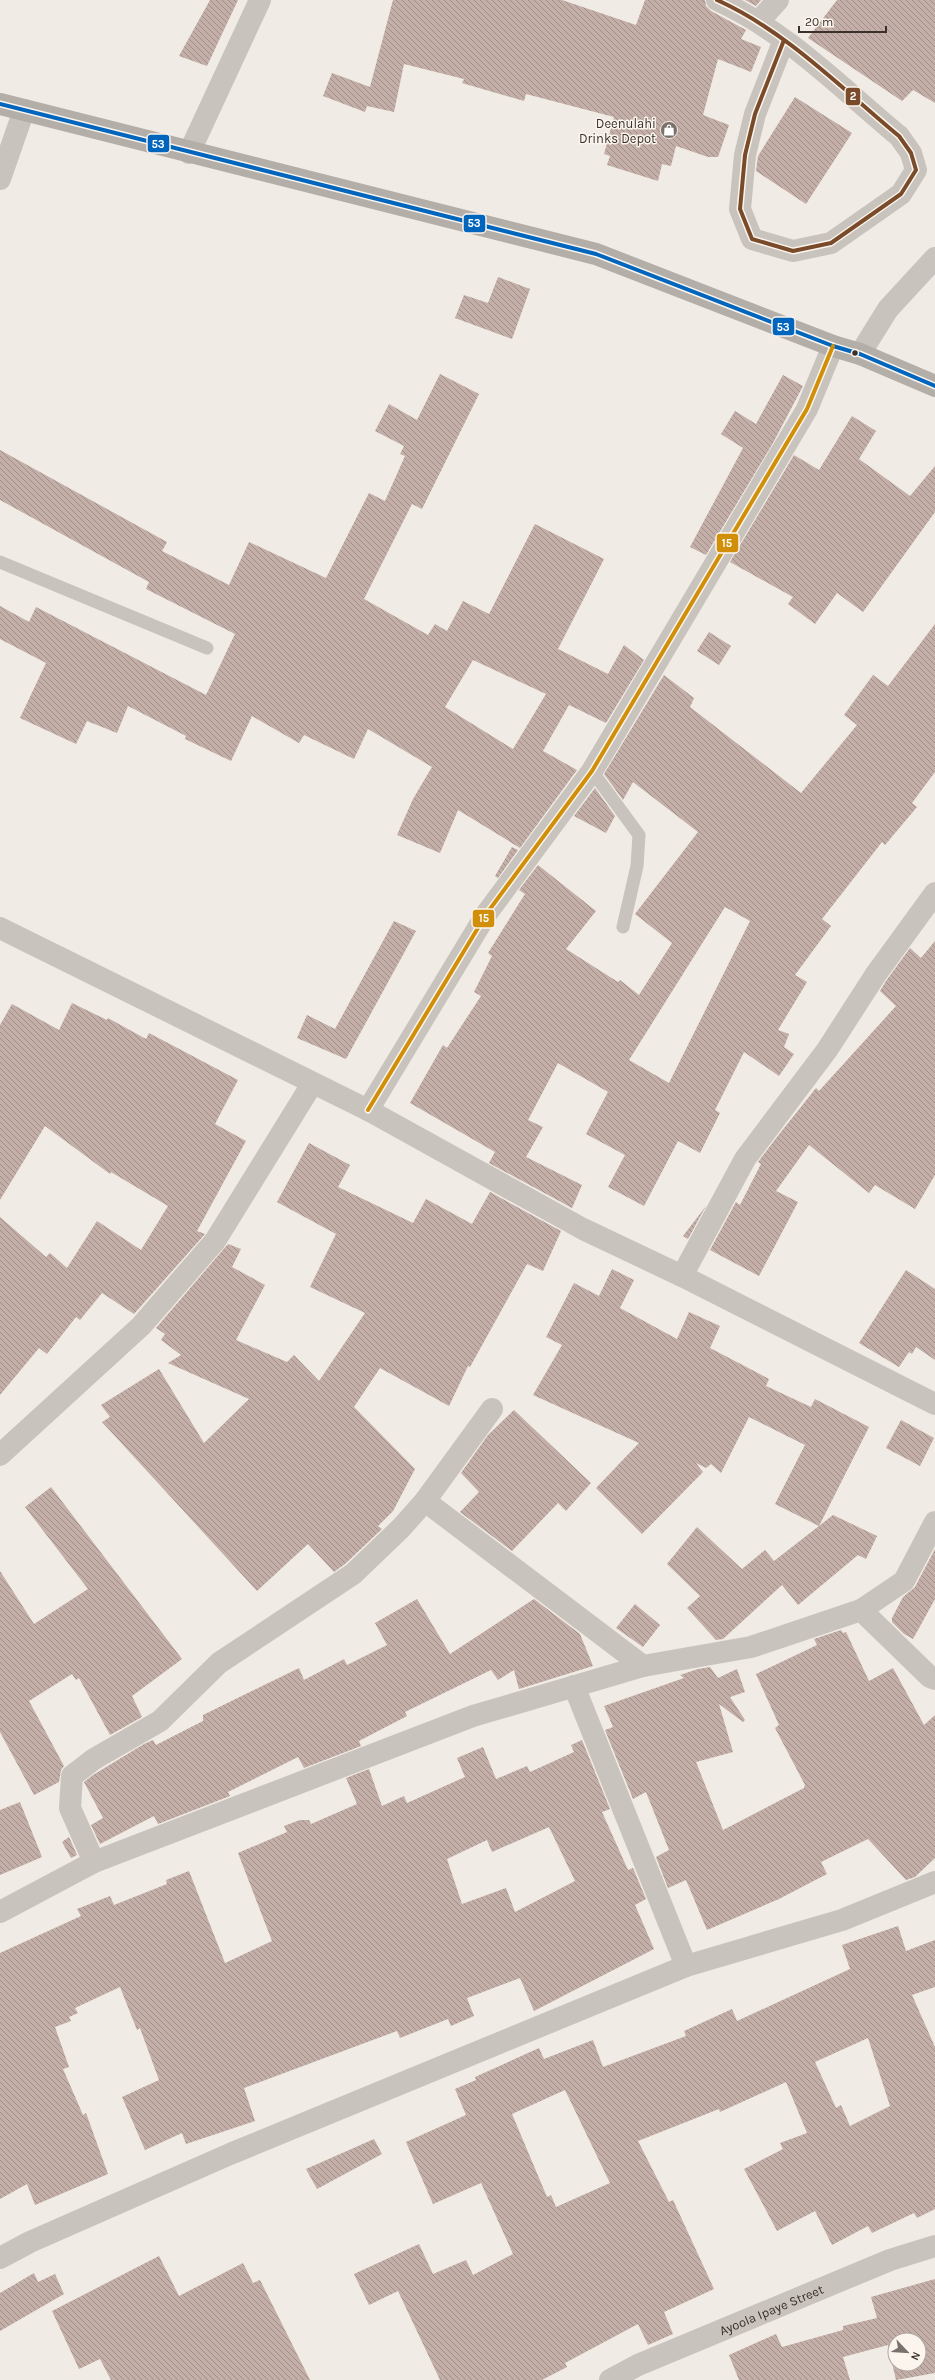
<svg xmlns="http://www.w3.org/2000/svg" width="935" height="2380" viewBox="0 0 935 2380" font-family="Karla,sans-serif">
<defs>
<pattern id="building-back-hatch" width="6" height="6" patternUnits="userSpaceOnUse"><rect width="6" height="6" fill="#c3afa7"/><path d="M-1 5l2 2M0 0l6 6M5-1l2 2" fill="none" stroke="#a08f88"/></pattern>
</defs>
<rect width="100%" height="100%" fill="#f0ebe5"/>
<!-- building -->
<path fill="url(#building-back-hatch)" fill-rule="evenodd" d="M210,0H238L207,66L179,56Z
M393,0H562L636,25L645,0H705L706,6L711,11L746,30L741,39L761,47L751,72L718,59L703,115L729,125L718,157H708L676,146L671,166L662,164L658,181L607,165L610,156L604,154L614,117L526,94L524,101L462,83L464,79L404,64L394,112L367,106L365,112L323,96L332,73L370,87Z
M745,0H761L756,6Z
M837,0H935V103L913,90L902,101L808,38Z
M795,97L852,133L806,204L756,171L758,156Z
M498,277L530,289L512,339L455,318L464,295L488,303Z
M440,374L479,394L422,509L412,504L364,599L428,635L435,624L447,631L463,601L489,614L535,524L604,559L558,649L608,674L624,645L644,660L606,723L569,705L543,751L577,770L520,848L458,810L440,853L397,835L413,799L432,767L368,729L354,759L304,735L299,743L252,716L231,761L185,739L186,736L128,706L117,733L87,721L76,744L20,718L46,663L0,639V606L29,622L36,607L206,695L235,634L146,589L149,582L0,500V450L167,542L162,551L229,585L249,542L326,578L369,493L385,501L405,456L400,454L404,446L375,431L389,404L417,420ZM473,660L546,694L513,749L445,707Z
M783,375L803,386L773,443L706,555L690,547L743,448L721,434L735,411L756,424Z
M852,416L876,431L859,459L910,496L935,466V512L863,612L837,593L815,624L788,604L793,597L730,562L794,455L819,470Z
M935,624V772L912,803L917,807L885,845L882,842L822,919L831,926L795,975L807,982L778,1030L789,1034L784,1047L794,1054L779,1076L744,1052L715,1110L720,1113L700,1153L678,1141L644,1206L608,1187L625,1155L586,1134L608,1092L558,1063L528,1120L543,1127L526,1157L582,1185L572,1208L489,1163L495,1152L410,1103L443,1045L447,1048L481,996L474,992L492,956L488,953L525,894L519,890L538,865L596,911L566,949L618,982L620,980L639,995L672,943L635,914L698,832L633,782L623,800L604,774L664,675L694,698L690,707L801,793L857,725L844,715L873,675L888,686ZM725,907L750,921L669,1083L629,1060Z
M709,632L731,646L719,665L697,651Z
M595,788L615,816L606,833L574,816Z
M512,847L518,850L498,878L495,876Z
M394,921L416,931L346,1059L297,1038L307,1015L335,1029Z
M935,941V1175L915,1209L875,1185L869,1193L809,1145L776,1191L798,1202L759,1276L710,1250L736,1202L740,1205L761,1164L758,1162L777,1137L816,1088L819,1091L896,1006L880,991L886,981L910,948L921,958Z
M72,1003L107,1020L108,1018L146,1039L149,1033L238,1080L215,1124L246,1141L197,1231L205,1234L134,1314L102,1293L80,1320L76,1317L47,1354L39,1348L0,1395V1217L46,1257L50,1253L67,1268L97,1221L141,1250L168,1206L111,1172L110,1174L45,1126L0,1200V1025L12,1004L59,1030Z
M309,1143L350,1165L338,1187L413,1223L426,1199L472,1224L490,1192L561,1231L543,1271L527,1264L470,1367L468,1366L449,1406L380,1368L354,1407L415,1469L393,1511L378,1526L382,1529L345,1564L334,1572L308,1544L257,1591L102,1422L110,1417L101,1405L159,1369L204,1443L249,1399L168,1363L181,1355L161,1340L165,1334L156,1328L228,1244L241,1249L232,1267L265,1285L236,1340L287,1362L294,1355L319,1381L365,1313L310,1287L336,1234L277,1202Z
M706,1206L688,1239L683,1236Z
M612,1269L634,1280L620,1308L677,1339L689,1312L720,1326L710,1348L769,1379L766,1386L811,1407L815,1399L869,1427L819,1526L833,1515L877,1536L866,1559L858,1555L798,1605L782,1585L723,1639L716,1640L687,1608L700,1596L667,1564L697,1527L742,1569L765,1550L774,1561L819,1526L775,1504L805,1445L749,1417L721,1473L711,1464L706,1468L696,1463L703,1472L642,1534L596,1488L639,1443L533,1395L562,1345L546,1337L574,1283L599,1296Z
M906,1270L935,1289V1360L916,1347L912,1354L909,1352L899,1367L859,1343Z
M514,1410L591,1483L566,1511L558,1503L512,1551L460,1512L479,1492L461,1473L488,1435Z
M901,1420L934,1438L920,1466L886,1448Z
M51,1487L182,1659L132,1696L142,1717L110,1735L79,1678L76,1680L72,1674L29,1701L64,1766L61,1770L59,1782L34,1795L0,1732V1571L34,1624L88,1589L25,1507Z
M935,1549V1599L913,1639L904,1634L892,1622V1618L903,1597L915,1587Z
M417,1599L450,1654L534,1599L580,1634L593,1666L519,1689L514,1670L498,1680L491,1670L405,1712L407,1716L359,1741L361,1746L304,1768L298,1757L228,1792L230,1796L158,1824L154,1816L100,1844L91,1825L103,1818L84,1782L93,1775L144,1744L153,1740L156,1745L203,1721V1715L299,1668L304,1680L344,1659L347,1665L387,1645L375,1623Z
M635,1604L660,1625L643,1647L616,1628Z
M841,1630L843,1633L846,1632L869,1681L893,1668L924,1725L935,1715V1858L915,1877L906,1880L868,1839L821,1862L827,1874L779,1899L707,1930L686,1880L668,1888L656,1857L669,1850L646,1792L633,1799L605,1730L613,1727L604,1706L684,1678L680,1675L698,1669L710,1667L718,1678L737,1669L745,1692L730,1697L745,1720L743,1722L719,1704L733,1752L696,1762L723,1830L804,1788L805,1785L775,1728L779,1725L756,1674L817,1645L814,1639Z
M582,1740L610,1809L602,1812L628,1870L633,1868L646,1899L635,1905L654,1949L534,2011L520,1978L467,1998L474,2016L451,2026L448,2019L400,2038L397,2031L244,2088L255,2121L186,2144L182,2133L145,2150L122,2097L159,2080L140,2028L137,2030L120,1987L75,2008L78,2013L69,2017L71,2021L55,2027L69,2067L63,2069L83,2115L86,2113L108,2174L35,2205L27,2184L0,2199V1953L81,1916L77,1909L110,1896L114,1905L167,1884L166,1880L189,1871L225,1963L272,1941L238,1853L287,1832L284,1826L300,1820H309L311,1824L357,1804L346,1778L369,1769L382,1806L404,1796L407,1803L465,1777L457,1758L483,1747L496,1779L527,1766L530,1772L574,1752L571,1745ZM549,1827L575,1881L515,1912L506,1888L462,1904L447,1859L487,1840L492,1852Z
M20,1802L42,1857L0,1875V1810Z
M69,1837L77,1855L71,1858L62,1842Z
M898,1926L906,1951L935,1940V1987L912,1995L935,2047V2209L917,2218L914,2213L872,2233L868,2226L832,2245L815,2211L777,2231L744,2169L783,2149L780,2143L807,2133L786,2082L720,2112L719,2109L638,2141L669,2202L673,2200L714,2289L664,2312L673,2334L648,2345L638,2324L565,2363L567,2367L542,2380H440L398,2291L369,2305L354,2274L419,2244L433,2274L466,2260L473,2275L513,2254L481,2183L433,2204L406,2142L466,2115L455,2089L476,2080L475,2077L539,2048L544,2059L593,2040L603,2067L686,2036L684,2031L732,2009L737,2021L850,1969L842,1945ZM868,2038L890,2106L850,2126L841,2105L836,2108L815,2062ZM565,2090L610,2183L556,2207L551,2195L547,2197L512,2114Z
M374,2139L382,2154L317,2189L306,2169Z
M159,2256L179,2296L243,2263L253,2283L260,2280L310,2380H111L100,2359L79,2369L52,2311Z
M34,2273L38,2282L55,2274L64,2294L0,2331V2293Z
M935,2279V2373L896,2380L888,2345L843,2357L850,2380H739L729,2355L776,2334L782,2347L843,2330V2326L877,2318L871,2297ZM895,2340H919V2364H895Z"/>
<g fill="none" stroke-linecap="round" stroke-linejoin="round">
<!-- service -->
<path stroke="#c9c3be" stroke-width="13" d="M0,562L207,648
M592,771L639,835L637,866L623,927"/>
<!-- minor -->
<g stroke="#c9c3be" stroke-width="22">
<path d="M717,0C786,31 841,88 899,136L911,153L916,170L901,194L831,243L793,251L752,239L740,209L745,155L755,114L784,40"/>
<path d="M759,21L778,0"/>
<path d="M189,153L260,0"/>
<path d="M0,179L24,110"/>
<path d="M860,354L888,309L935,258"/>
<path d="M0,928L368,1110L583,1229L682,1276L935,1404"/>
<path d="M368,1110L487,913L592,771L807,409L833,346"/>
<path d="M682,1276L745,1159L827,1050L876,974L935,893"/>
<path d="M0,1455L141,1326L215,1241L312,1084"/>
<path d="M425,1501L643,1666"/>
<path d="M861,1610L904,1581L935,1522"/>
<path d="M574,1686L686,1966"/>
<path d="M94,1862L70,1808L72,1776L94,1759L160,1721L219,1663L353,1574L401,1528L425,1501L492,1409"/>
<path d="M0,1912L94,1862L473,1716L643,1666L751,1647L861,1610L930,1677L935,1679"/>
<path d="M0,2258L30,2242L230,2154L686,1966L842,1920L935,1882"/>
<path id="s1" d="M610,2380L638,2365L890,2260L935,2246"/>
</g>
<!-- trunk -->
<path stroke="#b4aea8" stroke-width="22" d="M0,104L596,254L833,346L860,354L935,386"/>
<!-- bus-1 casing -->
<g stroke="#fbf5ee" stroke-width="7">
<path id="bus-1" d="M717,0C786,31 841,88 899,136L911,153L916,170L901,194L831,243L793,251L752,239L740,209L745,155L755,114L784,40"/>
</g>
<!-- bus-2 casing -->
<g stroke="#fbf5ee" stroke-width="7">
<path id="bus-2" d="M0,104L596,254L833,346L860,354L935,386"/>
</g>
<!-- bus-3 casing -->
<g stroke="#fbf5ee" stroke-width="7">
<path id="bus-3" d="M368,1110L487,913L592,771L807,409L833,346"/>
</g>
<!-- bus-1 -->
<use href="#bus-1" stroke="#7a4b2a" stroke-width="4"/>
<!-- bus-2 -->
<use href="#bus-2" stroke="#0065bd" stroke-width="4"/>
<!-- bus-3 -->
<use href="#bus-3" stroke="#d18e09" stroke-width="4"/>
</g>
<!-- icons -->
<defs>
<g id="shop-disc" transform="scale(0.9)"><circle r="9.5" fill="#7a716c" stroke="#fbf5ee"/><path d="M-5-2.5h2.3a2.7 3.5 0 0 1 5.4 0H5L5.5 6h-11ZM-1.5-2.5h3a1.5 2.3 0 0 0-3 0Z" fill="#fff"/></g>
</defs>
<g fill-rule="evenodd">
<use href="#shop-disc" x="669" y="130"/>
</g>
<!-- markers -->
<circle fill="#3b302b" stroke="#fbf5ee" stroke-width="1.5" cx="855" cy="353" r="3.5"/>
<g text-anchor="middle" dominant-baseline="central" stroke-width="3" stroke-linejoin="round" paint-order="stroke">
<!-- poi labels -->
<g font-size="13" fill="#3b302b" stroke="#fbf5ee" text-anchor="end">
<text x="656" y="123">Deenulahi<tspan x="656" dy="15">Drinks Depot</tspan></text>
</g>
<!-- street labels -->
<g font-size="13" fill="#3b302b" stroke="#fbf5ee">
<text stroke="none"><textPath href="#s1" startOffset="176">Ayoola Ipaye Street</textPath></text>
</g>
</g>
<g stroke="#fbf5ee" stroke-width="1.5">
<rect x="845" y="87" width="16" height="19" rx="4" fill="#7a4b2a"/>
<rect x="147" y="134" width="23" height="19" rx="4" fill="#0065bd"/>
<rect x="463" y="214" width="23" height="19" rx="4" fill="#0065bd"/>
<rect x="772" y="317" width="23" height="19" rx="4" fill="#0065bd"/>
<rect x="716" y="533" width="23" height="20" rx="4" fill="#d18e09"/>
<rect x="472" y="909" width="23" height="19" rx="4" fill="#d18e09"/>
</g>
<g font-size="11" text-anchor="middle" font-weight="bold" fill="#fff">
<text x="853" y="100">2</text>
<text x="158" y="148">53</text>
<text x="474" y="227">53</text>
<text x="783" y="331">53</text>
<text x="727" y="547">15</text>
<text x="484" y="922">15</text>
</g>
<!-- north arrow -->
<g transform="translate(907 2352) rotate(115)"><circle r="19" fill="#fbf5ee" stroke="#aea6a0"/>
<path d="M0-3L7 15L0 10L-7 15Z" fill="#7a716c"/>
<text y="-6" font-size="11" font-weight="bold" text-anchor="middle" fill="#3b302b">N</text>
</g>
<!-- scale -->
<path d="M799 26v6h87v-6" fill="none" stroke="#3b302b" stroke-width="2"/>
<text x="805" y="26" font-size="12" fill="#3b302b" stroke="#fbf5ee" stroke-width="3" paint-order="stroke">20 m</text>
</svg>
